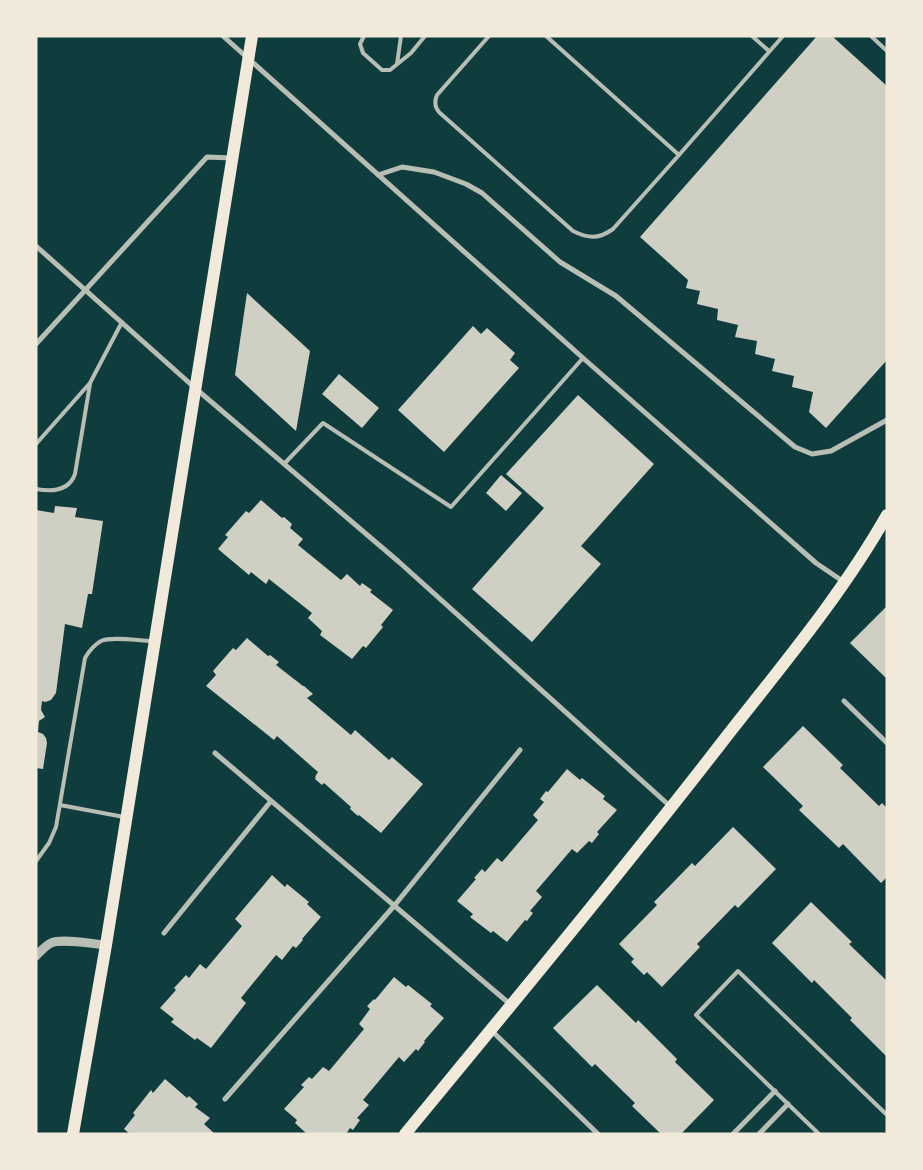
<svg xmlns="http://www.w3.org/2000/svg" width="923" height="1170" viewBox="0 0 923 1170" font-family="Overpass,sans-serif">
<rect width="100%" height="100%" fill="#0f3d3e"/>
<!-- building -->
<path fill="#cfcfc3" d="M817,36H832L887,86V360L826,428L809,412L813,392L792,387L794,376L772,371L775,359L755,354L757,341L735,337L738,325L717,320L718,309L697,304L700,291L686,288L688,280L640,237Z
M247,293L310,351L296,431L235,375Z
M473,326L481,334L487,328L515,353L510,360L519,368L444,452L398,410Z
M339,374L379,408L362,428L322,394Z
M578,395L654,464L581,546L601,564L532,642L472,589L544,508L506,474Z
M501,475L522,493L506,511L486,493Z
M261,500L282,518L284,517L292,524L290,528L303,539L298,545L341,580L347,574L360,586L362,583L372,590L370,592L393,610L381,625L383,627L366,648L363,646L352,659L320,635L322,631L308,618L312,613L269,579L266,584L251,572L249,575L218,549L228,537L225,535L246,511L249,513Z
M55,506L77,508L75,517L103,521L92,594H88L82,628L65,624L56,693L51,700L45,702L42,701L41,710L45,717L39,721L38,732L43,734L46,738L47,743L43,769L36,768V510L54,513Z
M887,606V679L850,643Z
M247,638L268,656L270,655L279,662L276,665L303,686H304L313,694L307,698L351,735L355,730L389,760L392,757L423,784L381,833L359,815L358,816L350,809L351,807L324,783L322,785L315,779L316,777H315L318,772L277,736L274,740L206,686L216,675L213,671L233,648L236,650Z
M803,726L843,765L840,768L879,806L882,803L887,808V877L881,883L843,844L839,848L799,810L803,806L763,767Z
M567,769L580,780L582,778L605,796L603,799L617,810L597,832L599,834L592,843L589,841L577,853L572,849L536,891L542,897L530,911L533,913L527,921L525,920L507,942L493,931L491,933L470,917L473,914L457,901L476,879L474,878L482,869L485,872L497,858L502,862L538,820L533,815L544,802L540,799L546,791L548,792Z
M733,827L776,869L738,908L735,905L697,944L700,947L662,987L647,972L644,975L631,962L634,959L619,944L657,905L654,902L692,863L695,866Z
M272,875L285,887L287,884L309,902L307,904L321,917L302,939L303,940L296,948L293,946L282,960L276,955L241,998L246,1003L211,1048L197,1038L195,1040L171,1022L174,1019L160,1008L176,990L174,988L186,975L189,978L200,964L206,969L242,926L235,919Z
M811,902L852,942L849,944L887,981V1057L850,1020L852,1018L814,980L812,983L772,943Z
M394,977L406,987L408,985L432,1004L430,1006L444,1018L424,1041L425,1042L418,1051L416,1049L404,1062L399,1057L363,1100L369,1105L357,1118L360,1120L353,1130L350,1128L346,1134H307L295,1123L297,1120L284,1109L304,1087L301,1085L309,1077L312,1079L323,1067L329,1071L364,1029L359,1024L370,1009L367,1006L374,999L375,1000Z
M597,985L636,1023L638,1020L677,1059L675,1062L714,1100L681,1134H661L632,1106L635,1103L595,1064L592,1067L553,1028Z
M165,1079L187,1098L189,1096L198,1104L195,1107L210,1118L204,1124L215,1134H130L124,1129L135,1115L133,1113L151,1090L153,1093Z"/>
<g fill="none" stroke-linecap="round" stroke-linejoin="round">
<!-- service -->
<path stroke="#b8beb3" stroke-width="4" d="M364,36L360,44L363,53L382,70H390L411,53L425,36
M489,36L437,95C434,102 435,108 440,113L573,231C589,239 599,239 613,229L679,155
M546,36L679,155L783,36
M752,36L769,51
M871,36L887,51
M397,64L401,36
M36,444L90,383L122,322
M284,464L323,423L451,507L583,358
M36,489C52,492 69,491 75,474L90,384
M60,805L124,817
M36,861L49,843L56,827L85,658C89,651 94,645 101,641C112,636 140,641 152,641
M819,1134L696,1015L738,971L887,1115"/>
<!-- minor -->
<path stroke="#b8beb3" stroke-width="5" d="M223,36L583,358L816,563L844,582
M378,175L402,167L434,172L466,184L482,193L560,262L616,296L795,447L812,454L831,451L887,420
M36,246L195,388L399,562L671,807
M36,344L207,157L232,158
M844,701L887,743
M215,753L511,1005
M164,933L271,801
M491,1030L598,1134
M225,1099L394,906L520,750
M733,1134L775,1091
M759,1134L788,1104"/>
<!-- tertiary -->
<path stroke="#b8beb3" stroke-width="9" d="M36,956C41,951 45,946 51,943C62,938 93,944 106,945"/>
<!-- primary -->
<path stroke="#f1e9da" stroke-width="12" d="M73,1134L106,945L252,36
M405,1134C512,1004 620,874 723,741C780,668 841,596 887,515"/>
</g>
<!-- border -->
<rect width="923" height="1170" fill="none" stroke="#f1e9da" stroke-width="75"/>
</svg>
